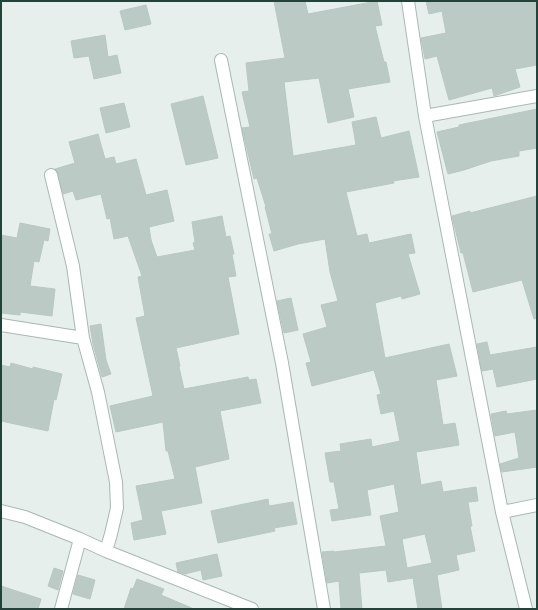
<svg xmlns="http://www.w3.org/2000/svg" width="538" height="610" viewBox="0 0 538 610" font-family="'Asap Condensed',sans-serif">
<rect width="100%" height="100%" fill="#e6efeb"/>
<!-- building -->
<path fill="#bbcac4" stroke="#b8c9c2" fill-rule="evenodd" d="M274,1H305L308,14L377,1L382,25L375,26L384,62H386L390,82L348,89L354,117L328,123L319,78L284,82L293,156L356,145L352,122L376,117L381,138L409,131L419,177L393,181L394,183L346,192L357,236L367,234L369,243L411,234L415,253L408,254L420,294L402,299L401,296L375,303L385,358L449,344L457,376L436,380L443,425L455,423L459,445L416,452L421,485L441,481L443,492L476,487L478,501L468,502L472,526H470L475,551L456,555L459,570L437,575L442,609H418L413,578L388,582L386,570L359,573L362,609H341L339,581L327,583L322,552L334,551V552L386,546L380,516L399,512L394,484L367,490L371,515L332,521L330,510L339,509L334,482H330L325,453L341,451L340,444L371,439L372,447L400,441L394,411L381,414L377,395L381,394L374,370L312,386L306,363L311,362L303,334L327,327L321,305L338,301L330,272L325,239L298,244L274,251L269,234H272L265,207H266L257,178L254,179L242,128L250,127L242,92L249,91L246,63L285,58ZM425,534L432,563L407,568L402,539Z
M426,1H537V65L515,69L520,87L494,96L492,88L449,100L437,56L425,59L421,38L446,33L442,11L429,14Z
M146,5L151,24L125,30L120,11Z
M105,35L108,57L117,55L121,73L94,79L89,56L74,58L71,41Z
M203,96L218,158L186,165L171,104Z
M124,103L130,127L106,133L100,108Z
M537,109V148L519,151V156L491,161L464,170L448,174L437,132L459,127V125Z
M98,134L105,159L114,157L116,164L136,159L146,195L167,190L174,221L149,227L151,240L157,257L195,250L193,243L195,242L192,222L222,216L226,237L230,236L234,254H232L236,276L228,277L239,334L176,348L180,366L179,367L184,389L248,377L249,380L256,379L261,403L220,411L229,459L195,467L202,503L161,511L166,534L134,540L131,523L143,520L136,486L175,479L168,451H166L163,422L116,432L110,406L153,396L136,318L145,316L138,277L142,276L128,236L114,239L110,218L107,219L101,194L76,200L73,191L63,194L58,173L55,169L75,163L69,142Z
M537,196V318L534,319L522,280L473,292L463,253H461L452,216L470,211V213Z
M20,223L50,229L48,241L44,240L39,262L34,261L30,286L55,289L52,316L20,312V315L1,313V235L17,238Z
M291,298L298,330L284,333L277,301Z
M101,324L106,360L111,374L102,377L93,344L90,326Z
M487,342L490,355L537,347V379L497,387L493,369L482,371L477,344Z
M11,363L33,369V367L62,374L56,400L54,399L48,431L1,421V365L10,367Z
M537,410V467L502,472L500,464L519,458L515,432L495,436L491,414L506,411L507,414Z
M268,499L269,506L293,502L297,524L274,528L275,531L218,543L211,511Z
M217,554L222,576L203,580L201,570L185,574L178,572L176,563Z
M54,568L63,571L58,590L48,586Z
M78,575L95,580L90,599L73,594Z
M137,579L164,589L161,595L194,609H124L131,588L133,589Z
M1,586L41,599L38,609H1Z"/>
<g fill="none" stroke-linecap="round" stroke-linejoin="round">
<!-- minor casing -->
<g stroke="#a8b8b2" stroke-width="14">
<path id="minor" d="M408,1L425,116L502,512L526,609
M221,60L282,363L324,609
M425,116L537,96
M51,175L73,266L83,338L98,392L116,482L117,508L111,534L106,551
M1,325L83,338
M1,511L25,517L80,539L106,551L252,609
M502,512L537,505
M61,609L80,539"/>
</g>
<!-- minor -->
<use href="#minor" stroke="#fff" stroke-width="12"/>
</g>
<!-- border -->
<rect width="538" height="610" fill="none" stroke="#24423a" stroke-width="4"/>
</svg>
